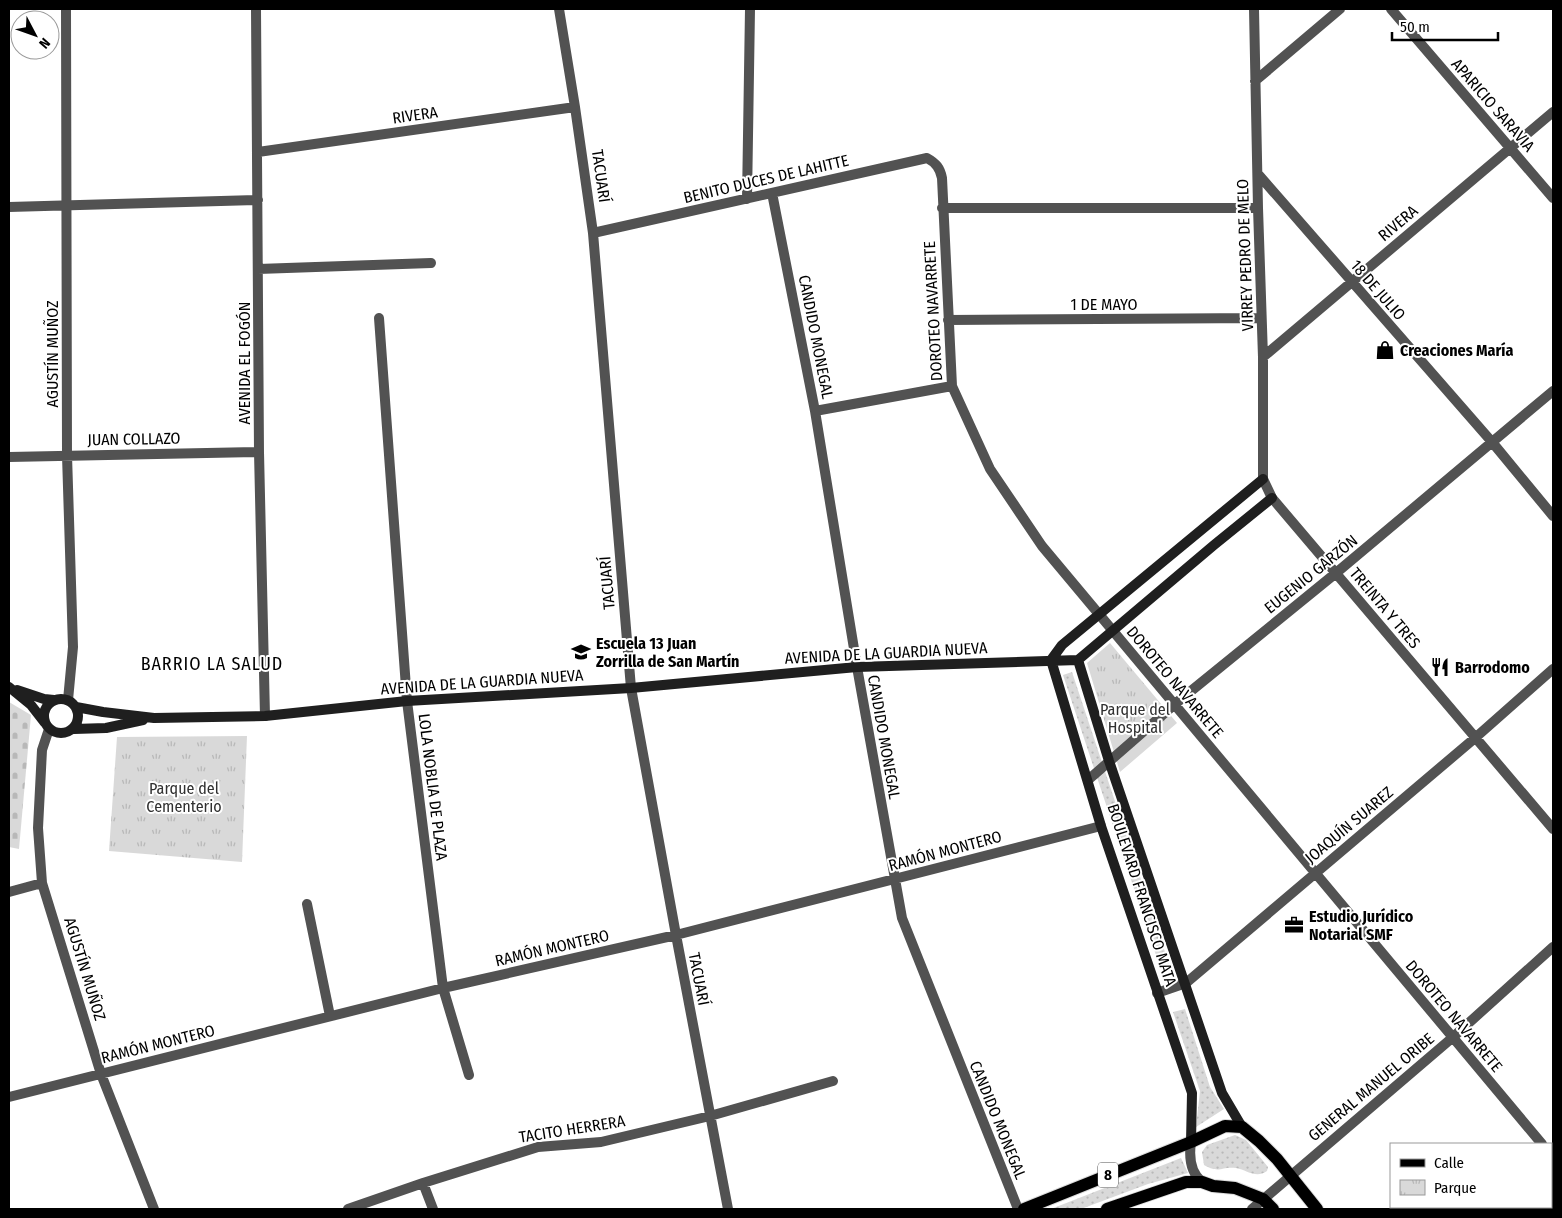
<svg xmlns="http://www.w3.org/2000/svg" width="1562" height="1218" viewBox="0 0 1562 1218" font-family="'Fira Sans Condensed',sans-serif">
<defs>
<pattern id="grass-dots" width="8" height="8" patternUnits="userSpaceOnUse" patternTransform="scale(1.25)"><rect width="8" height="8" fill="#d9d9d9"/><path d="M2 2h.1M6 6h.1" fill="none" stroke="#b8b8b8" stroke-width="1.8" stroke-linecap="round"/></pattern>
<pattern id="cemetery-stones" width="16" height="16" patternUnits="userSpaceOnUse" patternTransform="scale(1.25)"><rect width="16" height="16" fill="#d9d9d9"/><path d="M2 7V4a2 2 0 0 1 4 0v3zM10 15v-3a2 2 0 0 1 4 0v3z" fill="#b8b8b8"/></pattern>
<pattern id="park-tufts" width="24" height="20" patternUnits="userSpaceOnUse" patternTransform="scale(1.25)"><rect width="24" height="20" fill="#d9d9d9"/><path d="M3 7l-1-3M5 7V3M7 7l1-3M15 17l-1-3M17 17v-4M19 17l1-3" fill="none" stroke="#b8b8b8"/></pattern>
</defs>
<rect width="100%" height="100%" fill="#fff"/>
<!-- grass -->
<path fill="url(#grass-dots)" d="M1072,672L1169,964L1160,967L1063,675Z
M1185,1009L1210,1087L1224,1109L1196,1127L1200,1091L1173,1012Z
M1235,1135L1246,1140L1268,1167L1267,1171C1256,1179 1247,1170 1236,1168C1221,1166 1220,1174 1204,1165L1202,1152L1207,1145Z
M1181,1158L1188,1173L1148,1184L1081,1209H1051Z"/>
<!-- cemetery -->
<path fill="url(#cemetery-stones)" d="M9,702L31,715L19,849L9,847Z"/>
<!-- park -->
<path fill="url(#park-tufts)" d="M1110,643L1177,723L1120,772L1087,663Z
M247,736L242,862L109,851L117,737Z"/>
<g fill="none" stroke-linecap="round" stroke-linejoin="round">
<!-- primary casing -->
<g stroke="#dbdbdb" stroke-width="14">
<path id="primary" d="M1024,1209L1191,1142L1225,1126L1242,1127L1259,1141L1277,1159L1317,1209
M1107,1209L1186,1182H1202L1213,1186L1235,1188L1263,1199L1273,1209"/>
</g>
<!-- street -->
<path stroke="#525252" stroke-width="10" d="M66,9L67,455L73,647L68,700
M256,9L259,452L265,716
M559,9L575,107L593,233L631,688L676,935L728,1209
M1254,9L1258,208L1263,357V479L1272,498L1553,829
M1391,9L1553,198
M1255,81L1340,9
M258,152L575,107
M1258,174L1492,442L1553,516
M772,193L815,411L857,667L902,918L1018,1209
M747,199L750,9
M9,207L258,200
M942,208H1258
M593,233L927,158C936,163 940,168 942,178L952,386L990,469L1042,546L1542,1144
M258,269L431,263
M379,318L407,701L443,988L469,1075
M948,320L1261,318
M1263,357L1553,112
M815,411L952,386
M9,457L259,452
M49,729L42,750L38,828L42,883L101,1074L154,1209
M1088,780L1175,704L1336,573L1553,391
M9,892L42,883
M307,904L330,1016
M1157,993L1186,983L1475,738L1553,669
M9,1097L443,988L676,935L1101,826
M1191,1142C1189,1156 1190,1172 1202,1182
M1551,1155L1553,1158
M423,1183L433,1209
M348,1209L423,1183L538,1147L601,1142L710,1116L833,1081
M1252,1209L1452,1038L1553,947"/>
<!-- secondary -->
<path stroke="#1f1f1f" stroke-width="10" d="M1051,660L1101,826L1192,1093L1191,1142
M1051,660L1062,645L1263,479
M1078,660L1109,761L1222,1093L1242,1127
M9,687L31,705L45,723
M17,690L44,699L54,700
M44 716a17 17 0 1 1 34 0a17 17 0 1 1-34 0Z
M76,707L103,712L154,718L265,716L407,701L631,688L857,667L1078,660L1214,545L1272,498
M74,729L106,728L143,720"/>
<!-- primary -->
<use href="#primary" stroke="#000" stroke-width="12"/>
</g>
<!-- icons -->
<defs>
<g id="shop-bare" transform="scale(1.5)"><path d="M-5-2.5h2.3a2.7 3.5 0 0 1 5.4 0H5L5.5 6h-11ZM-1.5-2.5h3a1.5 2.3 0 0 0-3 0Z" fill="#000" stroke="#fff" stroke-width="2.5" paint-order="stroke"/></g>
<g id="school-bare" transform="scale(1.5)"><path d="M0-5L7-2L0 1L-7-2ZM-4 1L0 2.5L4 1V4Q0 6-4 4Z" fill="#000" stroke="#fff" stroke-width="2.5" paint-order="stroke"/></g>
<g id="restaurant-bare" transform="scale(1.5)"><path d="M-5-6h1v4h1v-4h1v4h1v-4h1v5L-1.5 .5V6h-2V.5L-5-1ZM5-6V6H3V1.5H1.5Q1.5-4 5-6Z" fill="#000" stroke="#fff" stroke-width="2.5" paint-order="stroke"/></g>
<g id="office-bare" transform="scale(1.5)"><path d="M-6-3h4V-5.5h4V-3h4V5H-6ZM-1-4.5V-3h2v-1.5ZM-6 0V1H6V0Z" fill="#000" stroke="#fff" stroke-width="2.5" paint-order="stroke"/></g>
</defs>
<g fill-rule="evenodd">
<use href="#shop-bare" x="1385" y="350"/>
<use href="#school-bare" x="581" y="652"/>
<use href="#restaurant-bare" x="1440" y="667"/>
<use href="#office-bare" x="1294" y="925"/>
</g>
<g text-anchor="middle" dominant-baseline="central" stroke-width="4" stroke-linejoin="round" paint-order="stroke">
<!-- shield labels -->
<rect fill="#fff" stroke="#4c4c4c" stroke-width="1" x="1098" y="1162.5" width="20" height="25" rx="4"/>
<g font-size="15" font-weight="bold" fill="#000">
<text x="1108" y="1175">8</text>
</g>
<!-- street labels -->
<g font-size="16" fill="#000" stroke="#fff">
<text transform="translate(1493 105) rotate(49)">APARICIO SARAVIA</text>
<text transform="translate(415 115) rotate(-8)">RIVERA</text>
<text transform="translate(601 176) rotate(82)">TACUARÍ</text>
<text transform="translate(766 179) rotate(-13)">BENITO DUCES DE LAHITTE</text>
<text transform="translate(1398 223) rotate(-40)">RIVERA</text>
<text transform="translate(1245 255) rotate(-92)">VIRREY PEDRO DE MELO</text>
<text transform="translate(1378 290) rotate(49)">18 DE JULIO</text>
<text x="1104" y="304">1 DE MAYO</text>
<text transform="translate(933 311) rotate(-93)">DOROTEO NAVARRETE</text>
<text transform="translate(816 337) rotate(79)">CANDIDO MONEGAL</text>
<text transform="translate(52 354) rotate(-90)">AGUSTÍN MUÑOZ</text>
<text transform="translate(244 363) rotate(-90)">AVENIDA EL FOGÓN</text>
<text transform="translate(134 439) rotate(-1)">JUAN COLLAZO</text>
<text transform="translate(1311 574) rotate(-39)">EUGENIO GARZÓN</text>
<text transform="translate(607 583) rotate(-95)">TACUARÍ</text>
<text transform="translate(1385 608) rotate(50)">TREINTA Y TRES</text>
<text transform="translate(886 653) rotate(-3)">AVENIDA DE LA GUARDIA NUEVA</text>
<text transform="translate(482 682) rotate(-4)">AVENIDA DE LA GUARDIA NUEVA</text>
<text transform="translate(1175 682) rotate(50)">DOROTEO NAVARRETE</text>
<text transform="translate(884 737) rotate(80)">CANDIDO MONEGAL</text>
<text transform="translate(433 787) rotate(83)">LOLA NOBLIA DE PLAZA</text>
<text transform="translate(1349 825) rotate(-40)">JOAQUÍN SUAREZ</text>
<text transform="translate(945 851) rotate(-15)">RAMÓN MONTERO</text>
<text transform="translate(1142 895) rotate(72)">BOULEVARD FRANCISCO MATA</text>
<text transform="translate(552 948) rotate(-13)">RAMÓN MONTERO</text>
<text transform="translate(85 969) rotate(73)">AGUSTÍN MUÑOZ</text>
<text transform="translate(699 979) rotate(79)">TACUARÍ</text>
<text transform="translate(1454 1016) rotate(50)">DOROTEO NAVARRETE</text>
<text transform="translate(158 1044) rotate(-14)">RAMÓN MONTERO</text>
<text transform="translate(1371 1087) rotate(-40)">GENERAL MANUEL ORIBE</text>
<text transform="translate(998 1120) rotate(68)">CANDIDO MONEGAL</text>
<text transform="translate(572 1129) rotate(-9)">TACITO HERRERA</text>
</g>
<!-- poi labels -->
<g font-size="16" font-weight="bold" fill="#000" stroke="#fff" text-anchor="start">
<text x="1400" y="350">Creaciones María</text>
<text x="596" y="643">Escuela 13 Juan<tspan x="596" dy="18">Zorrilla de San Martín</tspan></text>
<text x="1455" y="667">Barrodomo</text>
<text x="1309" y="916">Estudio Jurídico<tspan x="1309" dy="18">Notarial SMF</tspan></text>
</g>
<!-- park labels -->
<g font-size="16" fill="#303030" stroke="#fff">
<text x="1135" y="709">Parque del<tspan x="1135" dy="18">Hospital</tspan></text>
<text x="184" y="788">Parque del<tspan x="184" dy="18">Cementerio</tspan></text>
</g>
<!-- neighbourhood labels -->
<g font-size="18" letter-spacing="1" fill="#000" stroke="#fff">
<text x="212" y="664">BARRIO LA SALUD</text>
</g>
</g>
<!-- border -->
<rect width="1562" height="1218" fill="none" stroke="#000000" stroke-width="20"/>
<!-- legend -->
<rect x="1390" y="1143" width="162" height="65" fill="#ffffff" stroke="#999999"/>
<rect x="1400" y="1159" width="25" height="8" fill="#000000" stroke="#999999"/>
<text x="1434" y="1168" font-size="15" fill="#000000">Calle</text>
<rect x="1400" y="1180" width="25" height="15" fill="url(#park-tufts)" stroke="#999999"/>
<text x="1434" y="1193" font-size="15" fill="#000000">Parque</text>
<!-- north arrow -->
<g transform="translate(35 35) rotate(131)"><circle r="24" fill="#ffffff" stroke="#999999"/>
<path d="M0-4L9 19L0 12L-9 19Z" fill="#000000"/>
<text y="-8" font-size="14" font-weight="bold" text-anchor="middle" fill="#000000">N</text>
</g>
<!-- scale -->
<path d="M1392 32v8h106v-8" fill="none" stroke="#000000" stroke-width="2.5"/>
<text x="1400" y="32" font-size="15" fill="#000000" stroke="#ffffff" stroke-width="4" paint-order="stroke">50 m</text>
</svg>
